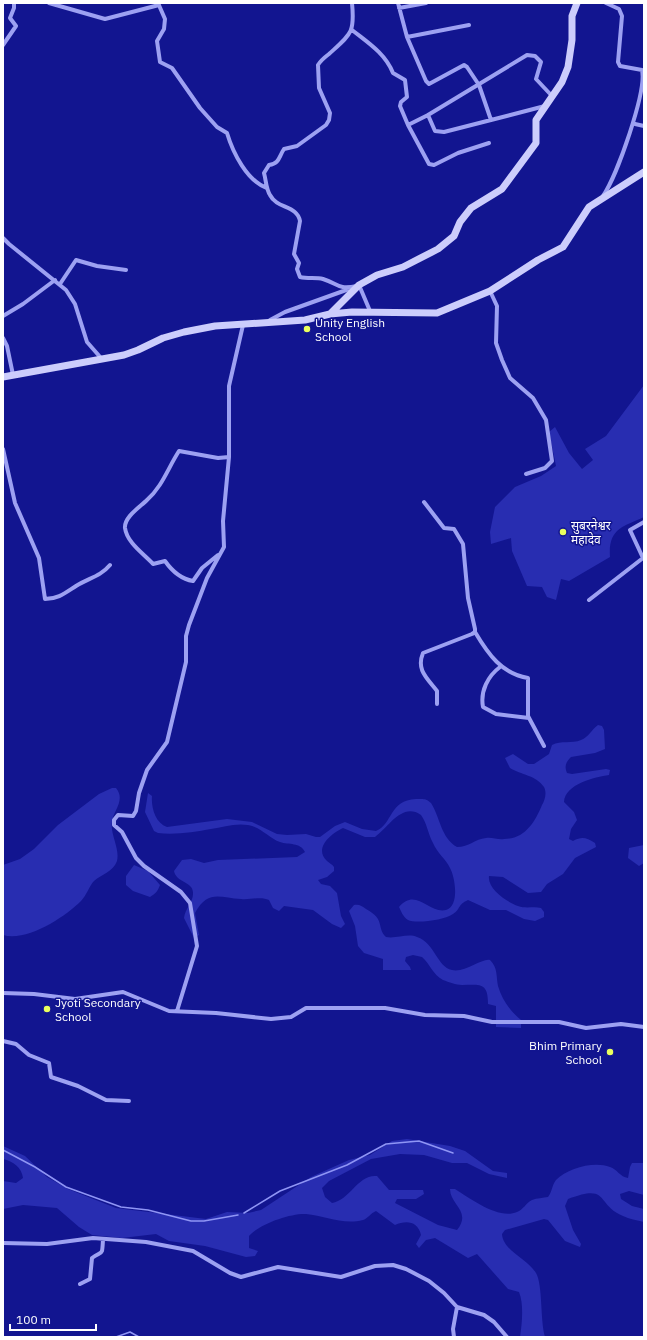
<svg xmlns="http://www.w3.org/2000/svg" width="647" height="1340" viewBox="0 0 647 1340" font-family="'IBM Plex Sans','Noto Sans Devanagari',sans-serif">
<rect width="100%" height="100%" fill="#121590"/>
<!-- green -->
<path fill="#282db1" d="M644,385V517C622,527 608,529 610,557L569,581L561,579L556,600L547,597L542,587L527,586L512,551L511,538L491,544L490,532L495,507L515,487L541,476L556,466L549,432L555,427L569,453L582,469L593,460L585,449L606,436Z
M598,725L602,726L604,730L605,749L595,753L571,757C566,762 564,766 567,773L572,774L606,769L610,770L609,775C595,777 565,784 564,802L574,812L577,820L571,829L569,839L573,841C583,836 586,838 595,843L596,847L575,858L563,874L547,884L541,892L528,893L503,877L489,876C487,889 507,902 518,906C526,909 534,906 541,908L544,912V917L535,921L524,919L506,910H490L468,900C457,905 461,909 453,914C445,920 416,924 408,920C403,917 401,911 399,907C416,887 429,914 446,910C460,906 455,877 450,868C446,859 437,853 433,843C428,834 427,823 421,815C402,802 389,827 375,837H365L343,828C332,833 313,848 327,861C329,863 332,864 334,867V871L327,877L318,880L321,884L330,886L337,893L341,916L345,924L341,928L332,924L313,910L284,906L279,911L273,908L269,900C261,896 251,900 241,899C220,898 208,889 195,913L199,935L194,938L184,918C185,909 193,902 193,894C194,881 176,883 174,871L182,860L191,859L204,863L218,860L297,857L305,852C300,842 289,845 280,842C269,838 261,827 248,825C235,823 223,827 211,829C195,832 175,835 158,833L154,831L145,812L148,793L152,796C151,807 155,823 167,827L227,819L252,822L277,834L287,835L306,834L316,837H320L335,826L345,822L362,829L376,831C393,824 389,800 416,799C423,799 426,798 431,803C440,817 441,838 457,847C469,847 475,839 486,838C492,837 498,840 504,839C525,839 535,822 542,805C545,800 547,793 544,787C536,775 521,775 510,768L505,758L513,754L528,764H534L549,754L552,745C561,740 572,744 581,740C589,737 591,730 598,725Z
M112,788H116C126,800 113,811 112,822C110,835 120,848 117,861C113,872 102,874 94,881C89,886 87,895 81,901C65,917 27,942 3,935V865L20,859L34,849L58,825L99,794Z
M644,845V863L639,866L628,858L629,848Z
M134,865L148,871L160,885C158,891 155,894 150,897L133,891L126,885V876Z
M354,905C359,904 362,906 366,909C386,920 376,927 386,937C396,939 408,933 417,937C435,943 437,967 452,970C465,973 482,958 490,960C498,968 496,976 498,986C502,1000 511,1012 521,1020V1028L496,1027V1006L488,1004C488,982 480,985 462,985C456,985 449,982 443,980C433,975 430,964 422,957L413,955L406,957L405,961L410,967L411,970H383V959L364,953L358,946L355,926L349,911Z
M407,1139L450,1146L465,1151L493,1171L507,1173V1178L489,1174L467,1163H452L424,1155L400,1154L371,1159L329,1181L322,1188L325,1197L332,1203C350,1200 358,1174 377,1176L389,1190H423L424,1194L416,1199H397L395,1203L438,1225L457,1230C472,1211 450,1205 450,1189H455C471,1199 499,1220 517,1212C523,1210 526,1203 532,1200C537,1198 543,1198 548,1197C552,1192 552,1185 556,1180C568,1168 594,1161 610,1167C617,1169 620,1177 628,1178L630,1167L632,1163H644V1195L629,1191L620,1194L621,1199L632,1206L644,1209V1222C637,1220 629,1219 623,1216C595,1204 610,1183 568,1199L565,1206L573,1230L581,1244L580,1247L565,1241L548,1220L544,1219L505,1230L502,1234C503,1251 528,1259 536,1273C543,1285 540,1320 545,1337H520C522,1324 524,1304 519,1292L508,1289L477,1254L468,1258L435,1238L426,1240L419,1248L416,1244L421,1235C418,1221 406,1220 395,1225L376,1211C371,1213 367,1219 363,1220C343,1225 325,1216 306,1214C291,1213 259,1224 249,1236V1248L258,1251L255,1256L246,1257L205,1246L169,1241L156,1234L122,1238L92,1235L79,1227L57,1208L23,1205L3,1209V1181L16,1183L23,1178C22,1168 13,1161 3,1159V1146L25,1156L47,1177L68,1189L116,1208L206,1219L227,1212L248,1213L261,1210L311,1177L349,1160L370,1155L392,1141Z"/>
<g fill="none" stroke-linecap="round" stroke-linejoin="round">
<!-- stream -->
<path stroke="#8f95f5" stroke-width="1.5" d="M3,1150L35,1167L66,1187L121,1207L148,1210L191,1221H204L238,1215
M244,1213L280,1191L347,1165L386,1144L419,1141L453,1153
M116,1337L130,1332L139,1337"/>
<!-- street -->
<path stroke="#9da1f2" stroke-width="4" d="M49,3L105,19L159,5
M158,3L165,19L164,29L157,41L160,62L172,68L200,108L217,127L227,133C233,153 247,181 267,188
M352,3C355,33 351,34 329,54C325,57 321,60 318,65L319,88L330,113L329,120L326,125L297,146L284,149C278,158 280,163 269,165L264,173C266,180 266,189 270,195C277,209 297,205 300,221L294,254L299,263L297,269L300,277C308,279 316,277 323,279C339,284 337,290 357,286
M398,3L407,37L426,81L429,84L464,65L467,67L479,85L491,120L444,132L435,131L428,115L527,55L535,56L541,62L536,79L552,96
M399,8L426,3
M352,30C367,42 385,53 393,73L405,80L407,97L401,102L400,106L408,125L428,115
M407,37L469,25
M3,45L16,26L10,18L14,8V3
M491,120L545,106
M635,124L644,126
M408,125L429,164L434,165L458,153L489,143
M603,196C617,176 647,91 642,70L620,66L618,62L622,16L619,9L606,3
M3,238L9,244L66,290L75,304L87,342L101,358
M60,284L76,260L97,266L126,270
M359,285L370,311
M490,291L497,306L496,343L502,360L510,378L533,398L546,420L552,461L545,468L526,474
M3,316L23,304L55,280
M270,320L285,312L349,289
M3,338L7,346L13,375
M3,449L15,503L39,558L45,599C58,599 65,593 76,586C88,578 100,577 110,565
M424,502L444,528L454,529L463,544L468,598L475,629V632L472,634L423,653C416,670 427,678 437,691V704
M218,555L202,568L193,581C181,579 172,571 165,561L153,564C144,554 127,543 125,528C124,517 140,507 147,500C162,487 168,468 179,451L218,458L229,457
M589,600L643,558L630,530L644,522
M475,632C488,654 502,674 528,678V716L544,746
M500,667C488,676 480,691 483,707L496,714L529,718
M3,993L34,994L75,999L123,992L169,1011L216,1013L271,1019L291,1017L306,1008H385L425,1015L464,1016L492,1022H559L586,1028L621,1024L644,1027
M177,1011L197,946L190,903L181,892L144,866L136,858L122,832L114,825V820L118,815L133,816L136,811L139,793L147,770L167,742L186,662V636L189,625L207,578L224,547L223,521L229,457V386L243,325
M3,1041L16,1044L29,1055L49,1063L51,1077L78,1086L106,1100L129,1101
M3,1243L47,1244L93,1238L146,1242L193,1251L230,1273L241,1277L278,1267L341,1277L375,1266L393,1265L406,1269L429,1281L444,1293L457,1307L484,1315L494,1322L507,1337
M80,1284L90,1279L92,1258C103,1250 102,1257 103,1239
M454,1337L453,1329L457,1307"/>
<!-- secondary -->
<path stroke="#cccdfc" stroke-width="7" d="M330,314L359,285L377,275L403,267L438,249L454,236L460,222L471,208L502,189L536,143V120L562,82L568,67L572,40V16L577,3
M3,377L124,355L138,350L163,338L184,332L215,326L305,320L330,314L352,312L437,313L490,291L538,260L563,247L589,207L644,172"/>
</g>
<!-- markers -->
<g fill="#ebff5e" stroke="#121590" stroke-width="1.5">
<circle cx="307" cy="329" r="4"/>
<circle cx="563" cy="532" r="4"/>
<circle cx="47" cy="1009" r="4"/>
<circle cx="610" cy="1052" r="4"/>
</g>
<g text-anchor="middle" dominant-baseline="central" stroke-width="3" stroke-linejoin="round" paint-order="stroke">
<!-- poi labels -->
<g font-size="12" fill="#fff" stroke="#121590" text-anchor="start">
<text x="315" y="322">Unity English<tspan x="315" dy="14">School</tspan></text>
<text x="571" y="525">सुबरनेश्वर<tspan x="571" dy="14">महादेव</tspan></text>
<text x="55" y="1002">Jyoti Secondary<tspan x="55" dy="14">School</tspan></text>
<text x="602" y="1045" text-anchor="end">Bhim Primary<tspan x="602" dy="14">School</tspan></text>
</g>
</g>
<!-- border -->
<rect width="647" height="1340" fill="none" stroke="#ffffff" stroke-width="8"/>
<!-- scale -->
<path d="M10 1324v6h86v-6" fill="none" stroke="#ffffff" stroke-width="2"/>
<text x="16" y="1324" font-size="12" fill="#ffffff" stroke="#121590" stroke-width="3" paint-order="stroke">100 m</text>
</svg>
